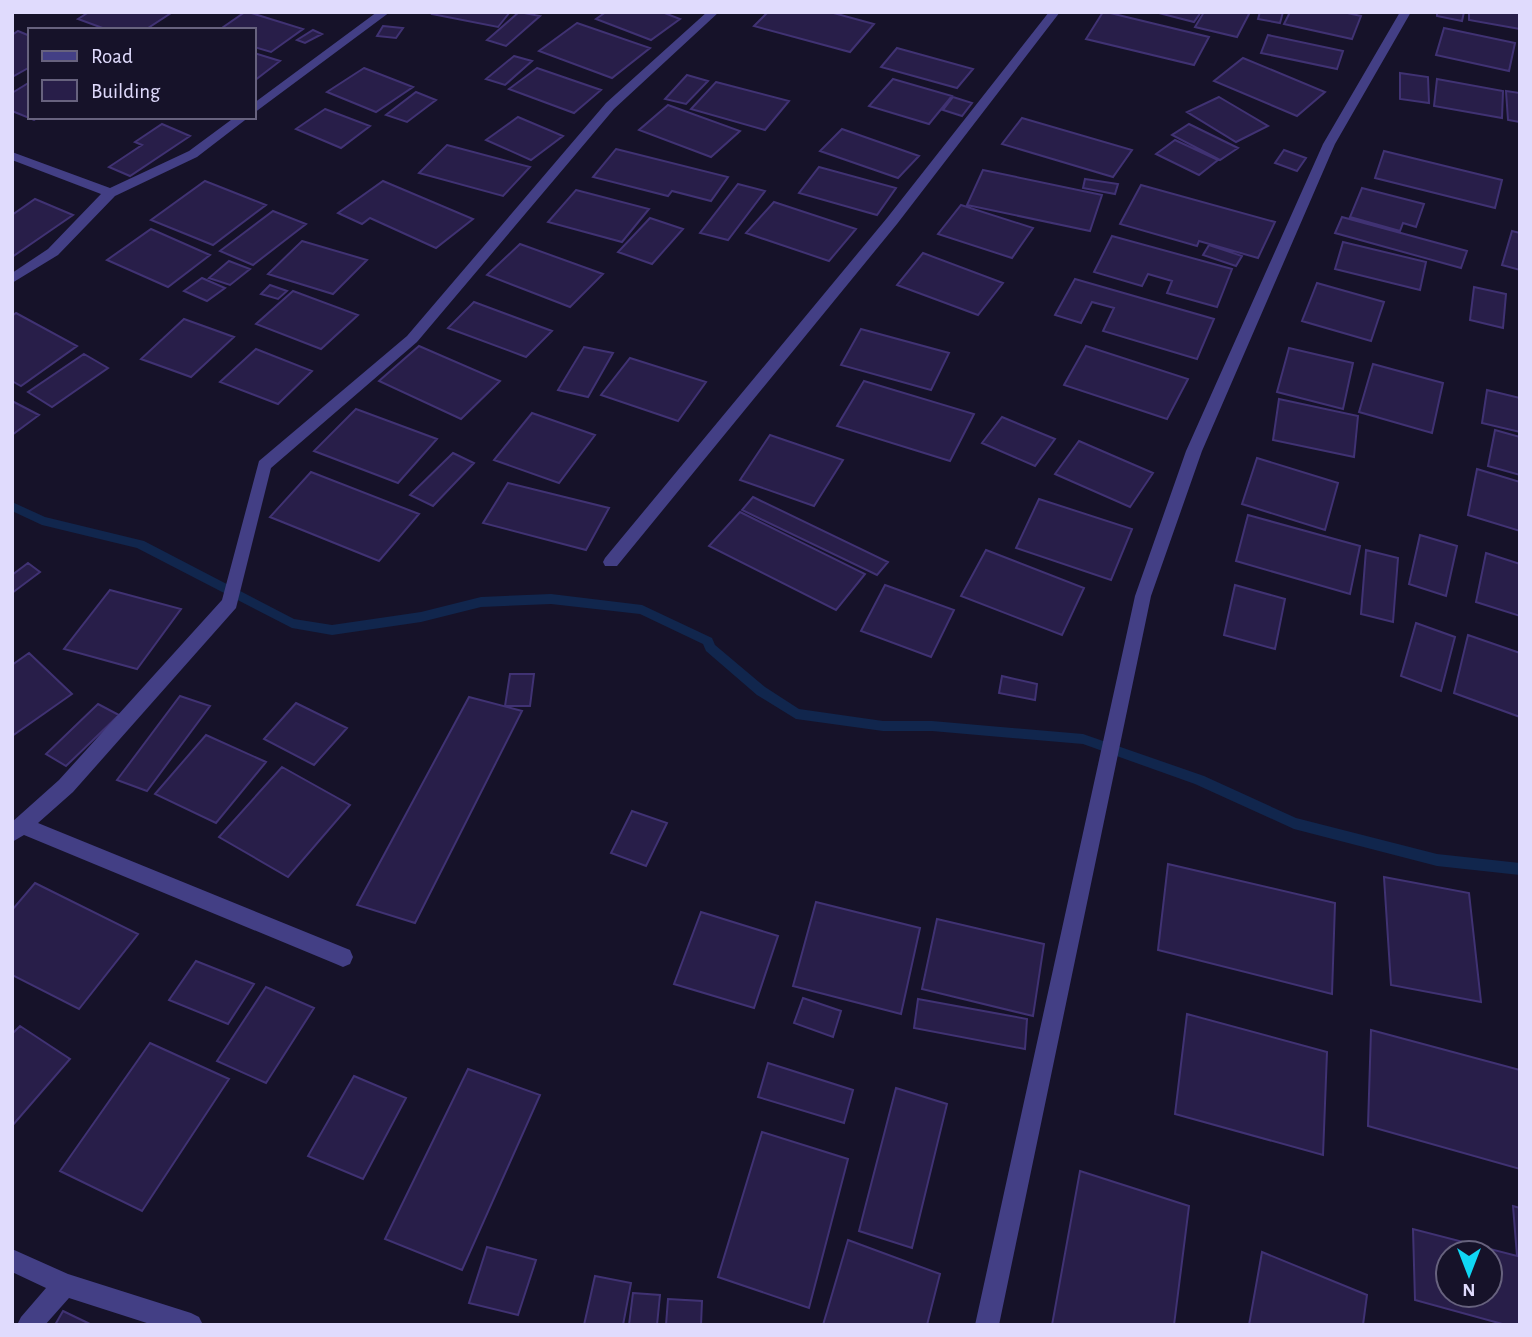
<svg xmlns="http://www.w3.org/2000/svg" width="1532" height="1337" viewBox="0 0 1532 1337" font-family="'Alegreya Sans',sans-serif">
<rect width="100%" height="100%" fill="#161229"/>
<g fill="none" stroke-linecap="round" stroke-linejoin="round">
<!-- stream -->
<path fill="#11264d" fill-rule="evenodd" d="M12,502L45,517L144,541L294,619L332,625L421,612L481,597L551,594L642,605L712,638L715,645L765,687L799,709L883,721H932L1083,734L1204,776L1296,818L1437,854L1520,863V875L1437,866L1294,829L1195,784L1083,744L932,731H883L796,719L757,695L706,651L703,644L640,614L551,604L481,607L421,622L332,635L292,628L137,548L42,525L12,511Z"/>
</g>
<!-- building -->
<path fill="#281e49" stroke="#403273" stroke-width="2" fill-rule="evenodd" d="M89,12H168L171,13L145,30H108L78,19Z
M245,12H248L303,29L271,52L254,47V30H219Z
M433,12H510L498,27L432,14Z
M519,12L540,16L506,46L487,40Z
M606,12H662L680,19L651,40L596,19Z
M768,12H830L874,24L850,52L754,26Z
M1103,12H1106L1209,37L1194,65L1086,39Z
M1155,12H1201L1194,22Z
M1204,12L1215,13L1250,12L1237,37L1195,27Z
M1260,12H1283L1280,23L1258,19Z
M1290,12H1343L1361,16L1352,39L1284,24Z
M1437,12H1464L1462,21L1437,16Z
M1469,12H1520V29L1469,20Z
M577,23L650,48L612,78L539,51Z
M383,26L403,28L396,38L377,36Z
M1444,28L1515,43L1509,71L1436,55Z
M313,30L322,34L305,43L297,40Z
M18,31L30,36V67L12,77V35Z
M1268,35L1343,51L1337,69L1261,53Z
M897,48L973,69L957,88L881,67Z
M254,53L280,61L254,81Z
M514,56L532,61L505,85L486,79Z
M1243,58L1325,92L1297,116L1214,81Z
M364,68L413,87L376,112L327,92Z
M537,68L601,90L574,113L509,89Z
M1400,73L1428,77L1429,103L1400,99Z
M687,75L708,81L686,104L665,99Z
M893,79L952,96L929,124L869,106Z
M1437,79L1503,91L1502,118L1434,106Z
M30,82V117H39L34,120L12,111V93Z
M716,82L789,101L765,130L691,109Z
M1506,91L1520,93V122L1508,120Z
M416,92L436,100L407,122L386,115Z
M953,97L972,103L962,116L943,110Z
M1219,97L1268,126L1236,142L1187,112Z
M668,105L740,131L711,157L639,130Z
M325,109L370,126L341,148L296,129Z
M518,117L563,136L531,160L486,140Z
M1022,118L1132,150L1113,177L1002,144Z
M162,124L190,136L130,176L109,167L142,145L135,142Z
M1189,124L1238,148L1220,160L1172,135Z
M842,129L919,156L898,178L820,151Z
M1175,140L1218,160L1199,175L1156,154Z
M447,145L530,167L503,196L419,173Z
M616,149L728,177L711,201L672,191L668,196L593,177Z
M1284,150L1306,158L1297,171L1275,163Z
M1384,151L1502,180L1495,208L1375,178Z
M819,167L896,188L877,215L799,193Z
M983,170L1102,195L1090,231L967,205Z
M1085,179L1118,184L1115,194L1083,188Z
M205,181L266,205L213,245L151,220Z
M383,181L473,219L436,248L370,218L362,224L338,213Z
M738,184L765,191L728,240L700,233Z
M1141,185L1275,222L1258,258L1199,241L1197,246L1120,224Z
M1362,188L1424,204L1416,227L1403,223L1400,231L1350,217Z
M576,190L649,209L622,242L548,222Z
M35,199L73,215L12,257V215Z
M774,202L856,229L829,261L746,233Z
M961,205L1033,228L1012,258L938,234Z
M273,211L306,224L253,265L220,251Z
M1342,217L1467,251L1461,268L1335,233Z
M650,218L683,229L652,264L618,252Z
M151,229L210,255L168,287L107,260Z
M1512,231L1520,233V270L1502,265Z
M1112,236L1232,269L1217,307L1167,293L1172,281L1148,274L1142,286L1094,272Z
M302,241L367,260L333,294L268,274Z
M1343,242L1426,262L1420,290L1335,269Z
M520,244L603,274L570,307L487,275Z
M1209,245L1242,256L1236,266L1203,255Z
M923,253L1003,283L978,315L897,285Z
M229,261L250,269L230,285L209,278Z
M202,278L225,288L207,301L184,291Z
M1075,279L1214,319L1197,359L1103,331L1114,308L1092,302L1081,323L1055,315Z
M1317,283L1384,302L1371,341L1302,321Z
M270,285L287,291L278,299L261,294Z
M1474,287L1506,294L1503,328L1470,320Z
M293,291L358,315L321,349L256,324Z
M474,302L552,331L526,357L448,328Z
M16,313L77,346L21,386L12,381V316Z
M184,319L234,337L191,377L141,359Z
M861,329L949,353L931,390L841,365Z
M419,346L500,381L461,419L379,381Z
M1086,346L1188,379L1167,419L1064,385Z
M584,347L613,353L588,397L558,390Z
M1289,348L1353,363L1343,409L1277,392Z
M256,349L312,371L278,404L220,382Z
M84,354L108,368L52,407L28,392Z
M630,358L706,382L678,421L601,395Z
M1373,364L1443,383L1432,433L1359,412Z
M864,381L974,414L950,461L837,426Z
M1487,390L1520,398V432L1482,423Z
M1279,399L1358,416L1354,457L1273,440Z
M12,401L39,415L12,435Z
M356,409L437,439L398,483L314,451Z
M532,413L595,435L559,483L494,460Z
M1002,417L1055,439L1035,466L982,443Z
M1495,430L1520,437V475L1488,466Z
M770,435L843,460L814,506L740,480Z
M1079,441L1153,473L1130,507L1055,474Z
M453,453L474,463L433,506L410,495Z
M1257,458L1338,483L1325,530L1242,504Z
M1477,469L1520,482V531L1468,515Z
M311,472L419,514L379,561L270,517Z
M508,483L609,508L586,550L483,523Z
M753,497L888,562L877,575L742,510Z
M1039,499L1132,529L1111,580L1016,548Z
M740,512L865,574L836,610L709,546Z
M1248,515L1360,546L1350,594L1236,561Z
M1420,535L1457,546L1446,596L1409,584Z
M986,550L1084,588L1062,635L961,596Z
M1366,550L1398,558L1393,622L1361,614Z
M1486,553L1520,564V616L1476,602Z
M28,563L40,572L12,593V575Z
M885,585L954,610L931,657L861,631Z
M1235,585L1285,599L1275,649L1224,635Z
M110,590L181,609L137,669L64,649Z
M1416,623L1455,637L1441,691L1401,676Z
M1468,635L1520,653V717L1454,693Z
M29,653L72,694L12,736V665Z
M510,674H534L530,706H505Z
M1002,676L1037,684L1035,700L999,693Z
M180,696L210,706L147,791L117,780Z
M469,697L522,711L415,923L357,905Z
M296,703L347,728L314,765L264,739Z
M98,704L119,715L66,766L46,754Z
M206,735L266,762L216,823L155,794Z
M282,767L350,805L288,877L219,837Z
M632,811L667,823L646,866L611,853Z
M1168,864L1335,903L1332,994L1158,950Z
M1384,877L1469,893L1481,1002L1391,985Z
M35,883L138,934L79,1009L12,975V910Z
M816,902L920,928L901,1014L793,986Z
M701,912L778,936L754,1008L674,984Z
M937,919L1044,944L1033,1016L922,989Z
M196,961L254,984L228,1024L169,1000Z
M266,987L314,1008L266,1083L217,1061Z
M803,998L841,1011L833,1037L794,1023Z
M918,999L1027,1019L1025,1049L914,1028Z
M1187,1014L1327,1052L1323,1155L1175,1114Z
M20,1026L70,1059L12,1126V1034Z
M1371,1030L1520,1070V1169L1368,1126Z
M150,1043L229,1079L142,1211L60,1171Z
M768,1063L853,1090L844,1123L758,1097Z
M468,1069L540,1095L462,1270L385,1239Z
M354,1076L406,1098L363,1179L308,1156Z
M896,1088L947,1104L912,1248L859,1231Z
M762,1132L848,1159L809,1308L718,1277Z
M1080,1171L1189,1206L1174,1325H1052Z
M1513,1206L1520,1208V1325H1506L1415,1300L1413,1229L1517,1256ZM1448,1253H1490V1295H1448Z
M848,1240L940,1274L927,1325H823Z
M487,1247L536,1260L518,1315L469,1303Z
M1262,1252L1367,1295L1363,1325H1249Z
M595,1276L631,1283L623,1325H584Z
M633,1293L660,1295L657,1325H629Z
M668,1299L702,1301L701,1325H666Z
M63,1311L92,1325H55Z"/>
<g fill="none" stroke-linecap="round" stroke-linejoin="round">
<!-- street -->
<path fill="#433f85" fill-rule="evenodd" d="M377,12H390L254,113V103Z
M707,12H719L614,109L417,342L271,468L236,608L73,792L38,823L350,950L353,957L350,964L343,967L336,964L24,835L12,842V822L59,780L222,600L259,461L407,336L606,103Z
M1049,12H1060L897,224L617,566H605L603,562L605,558L887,218Z
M1400,12H1411L1335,144L1202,451L1151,596L999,1325H975L1135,596L1186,451L1323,144Z
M235,117H249L197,157L115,196L58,255L12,283V273L48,249L101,194L12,160V152L110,188L189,151Z
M12,1249L68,1274L191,1313L199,1317L203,1325H153L69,1298L45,1325H17L21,1317L46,1288L12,1272Z"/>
</g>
<!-- border -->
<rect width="1532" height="1337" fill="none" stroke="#e0dbfd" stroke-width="28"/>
<!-- legend -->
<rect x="28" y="28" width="228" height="91" fill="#161229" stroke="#67627e" stroke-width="2"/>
<rect x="42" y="51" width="35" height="10" fill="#433f85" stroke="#67627e" stroke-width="2"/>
<text x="91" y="63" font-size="21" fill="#e0dbfd">Road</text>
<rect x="42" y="80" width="35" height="21" fill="#281e49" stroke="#67627e" stroke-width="2"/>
<text x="91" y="98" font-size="21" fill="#e0dbfd">Building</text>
<!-- north arrow -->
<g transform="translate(1469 1274) rotate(180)"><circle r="33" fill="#161229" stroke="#67627e" stroke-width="2"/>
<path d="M0-5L12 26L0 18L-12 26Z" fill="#10d7f4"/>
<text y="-10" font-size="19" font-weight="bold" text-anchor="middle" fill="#e0dbfd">N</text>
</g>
</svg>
